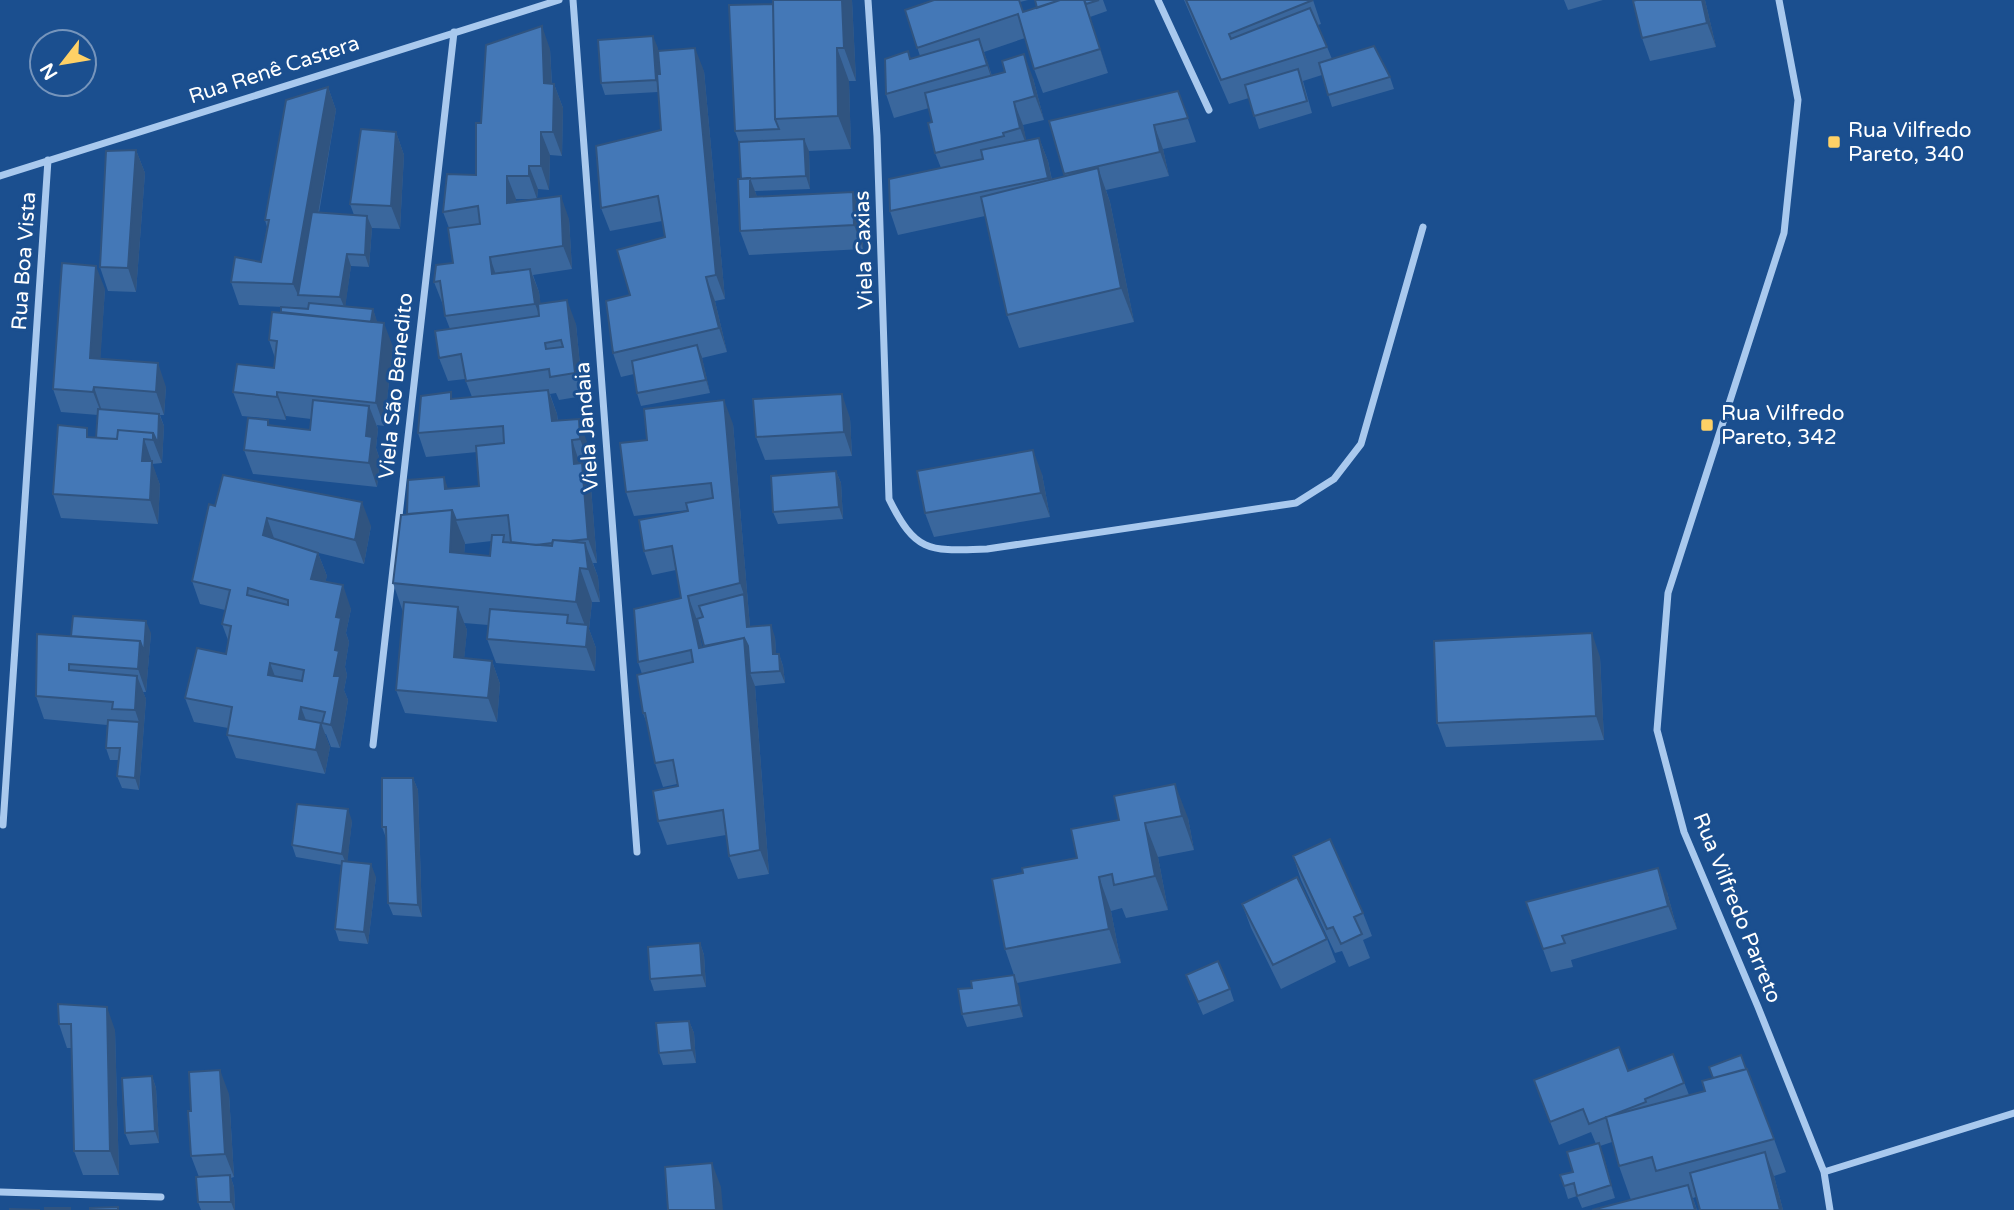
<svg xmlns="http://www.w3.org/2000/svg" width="2014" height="1210" viewBox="0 0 2014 1210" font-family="'Varela Round',sans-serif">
<rect width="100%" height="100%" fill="#1b4f8f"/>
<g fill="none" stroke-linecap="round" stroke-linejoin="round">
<!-- minor -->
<path stroke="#a9c9ee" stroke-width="7" d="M573,0L637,852
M868,0L877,136L889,499C916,554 930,551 987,549L1296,503L1334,479L1361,444L1423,227
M1158,0L1209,110
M1779,0L1798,100L1784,233L1668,593L1657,730L1684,832L1758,1007L1824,1172L1830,1210
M0,176L559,0
M373,745L454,32
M3,825L48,160
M1824,1172L2014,1113
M0,1192L161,1197"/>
</g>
<!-- wall -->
<path fill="#3a679d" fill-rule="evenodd" d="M852,0L856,81H849L851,149L809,151L810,189L755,191L757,197L853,192L861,215L863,249L749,255L740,231L741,179L739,142L735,131L773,4Z
M934,0H1028L1020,2L1023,12L1037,8L1035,0H1103L1107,11L1090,17L1108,73L1043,93L1034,69L1025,38L984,52L992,76L1033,78L1044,120L1023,125L1026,141L1039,138L1048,161L1052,180L1065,177L1049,121L1178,91L1196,142L1163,149L1169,176L1106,190L1110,202L1134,322L1019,348L1007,315L985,216L898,235L890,211L941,168L935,153L932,122L929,108L894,118L886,94L911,59L920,56L905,10Z
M1184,0H1313L1321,24L1318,25L1332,59L1390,77L1394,89L1332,107L1322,75L1303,81L1312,113L1259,129L1249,98L1229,104Z
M1564,0H1603L1568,10Z
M1636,0H1705L1716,47L1650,61L1642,38Z
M658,48V51L704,71L725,299L715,301L727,352L702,358L710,393L641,406L637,393L634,374L621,377L613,353L630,295L665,237L662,221L610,231L601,208L661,130L658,92L605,95L601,83Z
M550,49L552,84H554L563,108L562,156L550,155L549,190L538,189L537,199L569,219L572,269L533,275L539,292L540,303L576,324L583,396L559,400L556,393L550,394L557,414L558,421L587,442L589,463L582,464L591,487L597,563H593L598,577L600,602H592L589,629L596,648L595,671L496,663L487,639L488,625L464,623L467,630L464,658L492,661L500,684L497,722L405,713L396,690L403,612L393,583L407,514L448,489L479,486L477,452L426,457L418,433L453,399L472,397L465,379L448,381L439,358L450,329L445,316L443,305L434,282L453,263L449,228L443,212L476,175L481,123ZM516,199H533L516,202ZM492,541L490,556L464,554L465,544Z
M328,87L336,110L319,213L354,215L350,204L396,132L404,155L400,229L372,228L369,267L351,266L345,306L373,309L377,323L393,347L384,426L377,425L378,429L376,448L380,460L377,487L253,474L244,450L270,425L310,430L311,419L286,416V420L242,416L233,392L274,368L275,358L269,340L281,312L308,309V308L239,305L231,282L261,262L267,227L265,220Z
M136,150L145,173L136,292L108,291L100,267Z
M105,289L100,359L166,387L164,415H160L164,426L162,463L152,464L160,485L158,524L61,518L53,494L96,438L98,415L61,412L53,389Z
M850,418L852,456L765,460L756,437Z
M733,424L750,627L775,637L776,654H779L783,666L785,683L755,686L769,874L738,879L729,856L726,835L667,845L658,821L678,786L677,784L663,787L655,763L648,727L643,713L642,674L638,662L681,598L676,570L652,575L644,551L688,511V510L634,516L626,492L647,440ZM697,619L704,647H702L697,620Z
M836,471L841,483L843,519L778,524L773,512Z
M1042,474L1050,517L934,537L925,513Z
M215,506L371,526L364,564L315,552L318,553L327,576L325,582L351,609L346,633L349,642L345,667L347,675L344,690L348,700L340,748L331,747L326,734H325L330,747L325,774L236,758L227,735L228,728L194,722L185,698L226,654L228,640L222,624L225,610L200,604L192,581Z
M151,633L146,692H143L146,699L139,790L122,788L117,776L119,760H110L106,748L107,725L44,719L36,696L71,636Z
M1600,657L1604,740L1446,747L1437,723Z
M413,778L418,790L422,917L393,915L388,903L386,838L382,827Z
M1114,796L1188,818L1194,850L1158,857L1168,910L1126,918L1122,908L1111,911L1121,963L1017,983L1023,1017L967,1027L962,1014L972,988L1014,975L1005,949L1023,873L1077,858L1119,820Z
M352,821L347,862L376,877L368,944L339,941L335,929L342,865L296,857L292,845Z
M1293,856L1363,913L1372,936L1363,940L1370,958L1349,967L1342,951L1335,953L1301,880Z
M1667,892L1677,929L1571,960L1573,967L1551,972L1526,902Z
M1242,904L1327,939L1336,962L1281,989L1251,928Z
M700,943L704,955L706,987L654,991L650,979Z
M1186,975L1230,989L1234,1001L1203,1015Z
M58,1004L115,1030L119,1175H83L74,1151L72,1048H67L59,1024Z
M689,1021L694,1033L696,1063L663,1065L659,1053Z
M1673,1054L1689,1095L1774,1139L1786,1172L1774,1176L1783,1210H1700L1696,1197L1693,1198L1697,1210H1592L1631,1200L1619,1166L1612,1142L1600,1146L1615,1198L1582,1208L1577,1196L1568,1199L1564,1186L1573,1172L1596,1144L1591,1132L1559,1145L1534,1080L1628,1071Z
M152,1076L156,1088L159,1143L130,1145L125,1133Z
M229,1094L234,1177L231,1178L234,1187L235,1210H201L198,1202L199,1177L191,1156Z"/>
<!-- shaded-wall -->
<path fill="#305480" d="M842,0H852L856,81L844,48Z
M1084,0L1090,16L1108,73L1100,49Z
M1702,0H1705L1716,47L1707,23Z
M542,26L550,49L553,107L544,83Z
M653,36L658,48L661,92L656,80Z
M979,39L988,63L995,89L987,65Z
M695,48L704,71L725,299L716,275Z
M837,48L849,81L851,149L838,116Z
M1024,54L1033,78L1044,120L1035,96Z
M554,84L563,108L562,156L553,132Z
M328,87L336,110L304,295H298L293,284Z
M1014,102L1023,125L1029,152L1020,128Z
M1154,125L1163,149L1169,176L1160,152Z
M396,132L404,155L400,229L391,206Z
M541,132L550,155L549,190L541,166Z
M1039,138L1048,161L1056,201L1048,178Z
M804,139L809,151L810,189L806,176Z
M136,150L145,173L136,292L128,268Z
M529,166L538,189L537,199L529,176Z
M1098,168L1110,202L1134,322L1121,288Z
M507,176L516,199V227L507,203Z
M750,178L759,202L750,197Z
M853,192L861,215L863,249L854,225Z
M561,196L569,219L572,269L563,246Z
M367,216L372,228L369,267L365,255Z
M347,254L351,266L345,309L340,297Z
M490,257L498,281L492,274Z
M96,266L105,289L99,381L90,358Z
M530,269L539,292L544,327L535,304Z
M706,277L715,301L727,352L719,328Z
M567,300L576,324L583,396L575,373Z
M373,309L377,321L375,345L370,333Z
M384,323L393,347L384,426L376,403Z
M697,345L702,357L710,393L706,380Z
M158,363L166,387L164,415L156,392Z
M94,387L102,411V415L93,392Z
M548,390L557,414L560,445L552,421Z
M277,392L286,416V420L277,397Z
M842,394L850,418L852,456L844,432Z
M724,400L733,424L751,639L747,627L744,595L740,583Z
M369,406L378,429L376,448L380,460L377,487L369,463L366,436Z
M159,414L164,426L162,463L153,440V433Z
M579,419L587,442L589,463L580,439Z
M144,439L160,485L158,524L150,500L142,461Z
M572,440L580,464H574Z
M1033,450L1042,474L1050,517L1041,493Z
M582,463L591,487L597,563L588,539Z
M836,471L841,483L843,519L839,507Z
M444,477L452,500L453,513L465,543L462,586L450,552Z
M362,502L371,526L364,564L355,540Z
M267,518L275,541L263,535Z
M585,543L598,577L600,602L588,569Z
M318,553L327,576L320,603L311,579Z
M580,568L592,602L589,629L596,648L595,671L586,647L587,631L576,602Z
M343,585L351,609L346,633L349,642L345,667L347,675L344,690L348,700L340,748L331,725L336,617Z
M688,596L697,620L707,672L699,648Z
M458,607L467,630L462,681L454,657Z
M146,621L151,633L146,692L138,669L140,641Z
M771,625L775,637L777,666L773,654Z
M1592,633L1600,657L1604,740L1596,716Z
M744,638L753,662L750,673L755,686L769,874L760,850Z
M779,654L783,666L785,683L780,671Z
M492,661L500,684L497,722L488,698Z
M270,663L279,687L268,675Z
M137,676L146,699L139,790L135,778L139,722L135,710Z
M301,707L310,731L299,719Z
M321,723L330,747L325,774L316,750Z
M413,778L418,790L422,917L418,905Z
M1175,784L1188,818L1194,850L1182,816Z
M348,809L352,821L347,866L342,854Z
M1145,823L1158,857L1168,910L1155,876Z
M371,864L376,877L368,944L364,932Z
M1658,868L1667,892L1677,929L1668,906Z
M1099,877L1111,911L1121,963L1109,929Z
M700,943L704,955L706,987L702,975Z
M1014,975L1019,987L1023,1017L1019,1005Z
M107,1007L115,1030L119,1175L110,1151Z
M689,1021L694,1033L696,1063L692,1050Z
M220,1070L229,1094L234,1177L225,1154Z
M152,1076L156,1088L159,1143L155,1131Z
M1599,1143L1604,1156L1615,1198L1611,1185Z
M1765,1152L1774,1176L1783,1210H1780Z
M712,1163L721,1187L723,1210H716Z
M230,1175L234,1187L235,1210H234L231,1202Z
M1688,1185L1697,1210H1695Z"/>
<!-- building -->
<path fill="#4478b7" stroke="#305480" stroke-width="2" fill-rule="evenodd" d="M773,0H842L844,48H837L838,116L775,119Z
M934,0H1019L1023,12L1060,0H1084L1100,49L1034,69L1018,14L917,48L905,10Z
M1035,0H1060L1037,8Z
M1084,0H1099L1086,4Z
M1186,0H1313L1229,34L1231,39L1310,8L1327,47L1221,80Z
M1636,0H1702L1707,23L1642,38L1633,1Z
M773,4L775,119L779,129L735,131L729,5Z
M542,26L544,83L554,84L553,132H541V166H529V176H507V203L561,196L563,246L490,257L492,274L530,269L535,304L445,316L440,281L434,282L436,265L453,263L448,228L480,224L478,206L443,212L447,174L476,175V123H481L486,45Z
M653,36L656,80L601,83L598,40Z
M979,39L987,65L886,94L885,59L908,51L910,59Z
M1374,46L1390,77L1328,95L1319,63Z
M695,48L716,275L706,277L719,328L613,353L606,301L630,295L617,250L665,237L658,196L601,208L596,146L661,130L657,74H660L658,51Z
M1024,54L1035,96L1014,102L1020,128L1003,133L1004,136L935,153L928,123L932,122L925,93L1005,72L1002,61Z
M1298,69L1307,101L1254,116L1245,85Z
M328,87L293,284L231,282L235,257L261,262L269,220H265L286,100Z
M1178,91L1188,118L1154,125L1160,152L1064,174L1049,121Z
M361,129L396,132L391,206L350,204Z
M1039,138L1048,178L890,211L889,179L983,159L981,150Z
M804,139L806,176L741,179L739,142Z
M136,150L128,268L100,267L106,151Z
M1098,168L1121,288L1007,315L981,197Z
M750,178V197L853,192L854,225L740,231L738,179Z
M312,212L367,216L365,255L347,254L340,297L298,295Z
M62,263L96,266L90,358L158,363L156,392L94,387L93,392L53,389Z
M567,300L575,373L550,377L549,369L466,381L461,354L439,358L435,331L539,316L538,304ZM561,340L563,347L546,349L545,343Z
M309,303L373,309L371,322L281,312V307L308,309Z
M272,312L384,323L376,403L277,392V397L233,392L237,364L274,368L277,341L269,340Z
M697,345L706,380L637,393L632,361Z
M548,390L552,421L579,419L580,439L572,440L574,464L582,463L588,539L570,541L553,540L552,543L536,545L511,542L508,515L456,520L452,510L407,514L408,480L444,477L445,489L479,486L476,446L504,443L503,426L418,433L421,396L451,392V399Z
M842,394L844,432L756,437L753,399Z
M313,400L369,406L366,436L372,437L369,463L244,450L248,418L268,420V425L310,430Z
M724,400L740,583L688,596L699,648L744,638L760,850L729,856L723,810L658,821L653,791L678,786L673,760L655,763L645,713H643L637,675L693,662L691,650L638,662L634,609L681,598L672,546L644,551L639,520L688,511L686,503L713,498L711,483L626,492L620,443L647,440L644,409Z
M98,409L159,414L158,444L153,433L118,430L117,439L96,438Z
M58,425L87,428V437L117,439L118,430L153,433V440L144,439L142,461H152L150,500L53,494Z
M1033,450L1041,493L925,513L917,471Z
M836,471L839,507L773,512L771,476Z
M223,475L362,502L355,540L267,518L263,535L318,553L311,579L343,585L336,617L341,618L335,650L339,651L334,676H340L331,725L322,723L325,712L301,707L299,719L321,723L316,750L227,735L232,707L185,698L197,648L226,654L231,626L222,624L230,590L192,581L209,504L215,506ZM248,588L288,600V605L247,595ZM270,663L304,670L302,681L268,675Z
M452,510L450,552L490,556L492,535H504L503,542L552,546L553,540L585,543L588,569L580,568L576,602L393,583L401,515Z
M744,594L747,627L771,625L773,654H779L780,671L750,673L748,646L744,638L704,646L697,619L703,617L699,606Z
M404,602L458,607L454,657L492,661L488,698L396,690Z
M490,609L568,615L567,623L588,625L586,647L487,639Z
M73,616L146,621L144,652L140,641L71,636Z
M1592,633L1596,716L1437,723L1434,641Z
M37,634L140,641L138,669L69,664V670L137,676L135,710L112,709L113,702L36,696Z
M108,720L139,722L135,778L117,776L120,748H106Z
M382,778H413L418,905L388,903L386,827H382Z
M1175,784L1182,816L1145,823L1155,876L1114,885L1112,874L1099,877L1109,929L1005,949L992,879L1023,873L1022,868L1077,858L1071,829L1119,820L1114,796Z
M297,804L348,809L342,854L292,845Z
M1330,839L1363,913L1354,917L1362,934L1341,944L1333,927L1327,929L1293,856Z
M342,861L371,864L364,932L335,929Z
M1658,868L1668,906L1562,936L1565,943L1543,949L1526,902Z
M1297,877L1327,939L1273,965L1242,904Z
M700,943L702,975L650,979L648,947Z
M1218,961L1230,989L1198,1002L1186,975Z
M1014,975L1019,1005L962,1014L958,989L972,988L971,981Z
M58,1004L107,1007L110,1151H74L71,1024H59Z
M689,1021L692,1050L659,1053L656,1023Z
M1619,1047L1628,1071L1673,1054L1684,1083L1645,1099L1646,1102L1589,1124L1583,1109L1550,1122L1534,1080Z
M1741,1055L1746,1069L1713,1078L1709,1067Z
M1747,1069L1774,1139L1656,1171L1652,1157L1619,1166L1606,1117L1705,1091L1702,1081Z
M220,1070L225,1154L191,1156L188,1111H191L189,1072Z
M152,1076L155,1131L125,1133L122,1078Z
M1599,1143L1611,1185L1577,1196L1574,1183L1564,1186L1560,1175L1573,1172L1567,1152Z
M1765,1152L1780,1210H1700L1690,1173Z
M712,1163L716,1210H668L665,1167Z
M230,1175L231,1202H198L196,1177Z
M1688,1185L1695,1210H1592Z
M118,1207V1210H90V1208Z
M45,1208H70V1210H45Z
M10,1209L40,1210H10Z"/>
<!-- markers -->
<g fill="#ffd166" stroke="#1b4f8f" stroke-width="2.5">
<rect x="1827" y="135" width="14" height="14" rx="3.5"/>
<rect x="1700" y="418" width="14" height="14" rx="3.5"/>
</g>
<g text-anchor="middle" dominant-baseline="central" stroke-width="6" stroke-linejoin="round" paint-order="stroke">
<!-- street labels -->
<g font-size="21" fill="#fff" stroke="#1b4f8f">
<text transform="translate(274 70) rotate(-18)">Rua Renê Castera</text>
<text transform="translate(864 250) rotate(-92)">Viela Caxias</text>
<text transform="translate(24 261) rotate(-86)">Rua Boa Vista</text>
<text transform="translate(396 386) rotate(-84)">Viela São Benedito</text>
<text transform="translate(587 427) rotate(-94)">Viela Jandaia</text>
<text transform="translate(1737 908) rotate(68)">Rua Vilfredo Parreto</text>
</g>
<!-- poi labels -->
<g font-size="21" fill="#fff" stroke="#1b4f8f" text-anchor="start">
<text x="1848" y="130">Rua Vilfredo<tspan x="1848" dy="24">Pareto, 340</tspan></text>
<text x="1721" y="413">Rua Vilfredo<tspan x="1721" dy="24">Pareto, 342</tspan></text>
</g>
</g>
<!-- north arrow -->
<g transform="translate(63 63) rotate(239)"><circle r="33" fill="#1b4f8f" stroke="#7695bc" stroke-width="2"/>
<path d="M0-5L12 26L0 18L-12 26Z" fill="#ffd166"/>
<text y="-10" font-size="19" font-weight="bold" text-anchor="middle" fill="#ffffff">N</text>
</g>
</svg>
